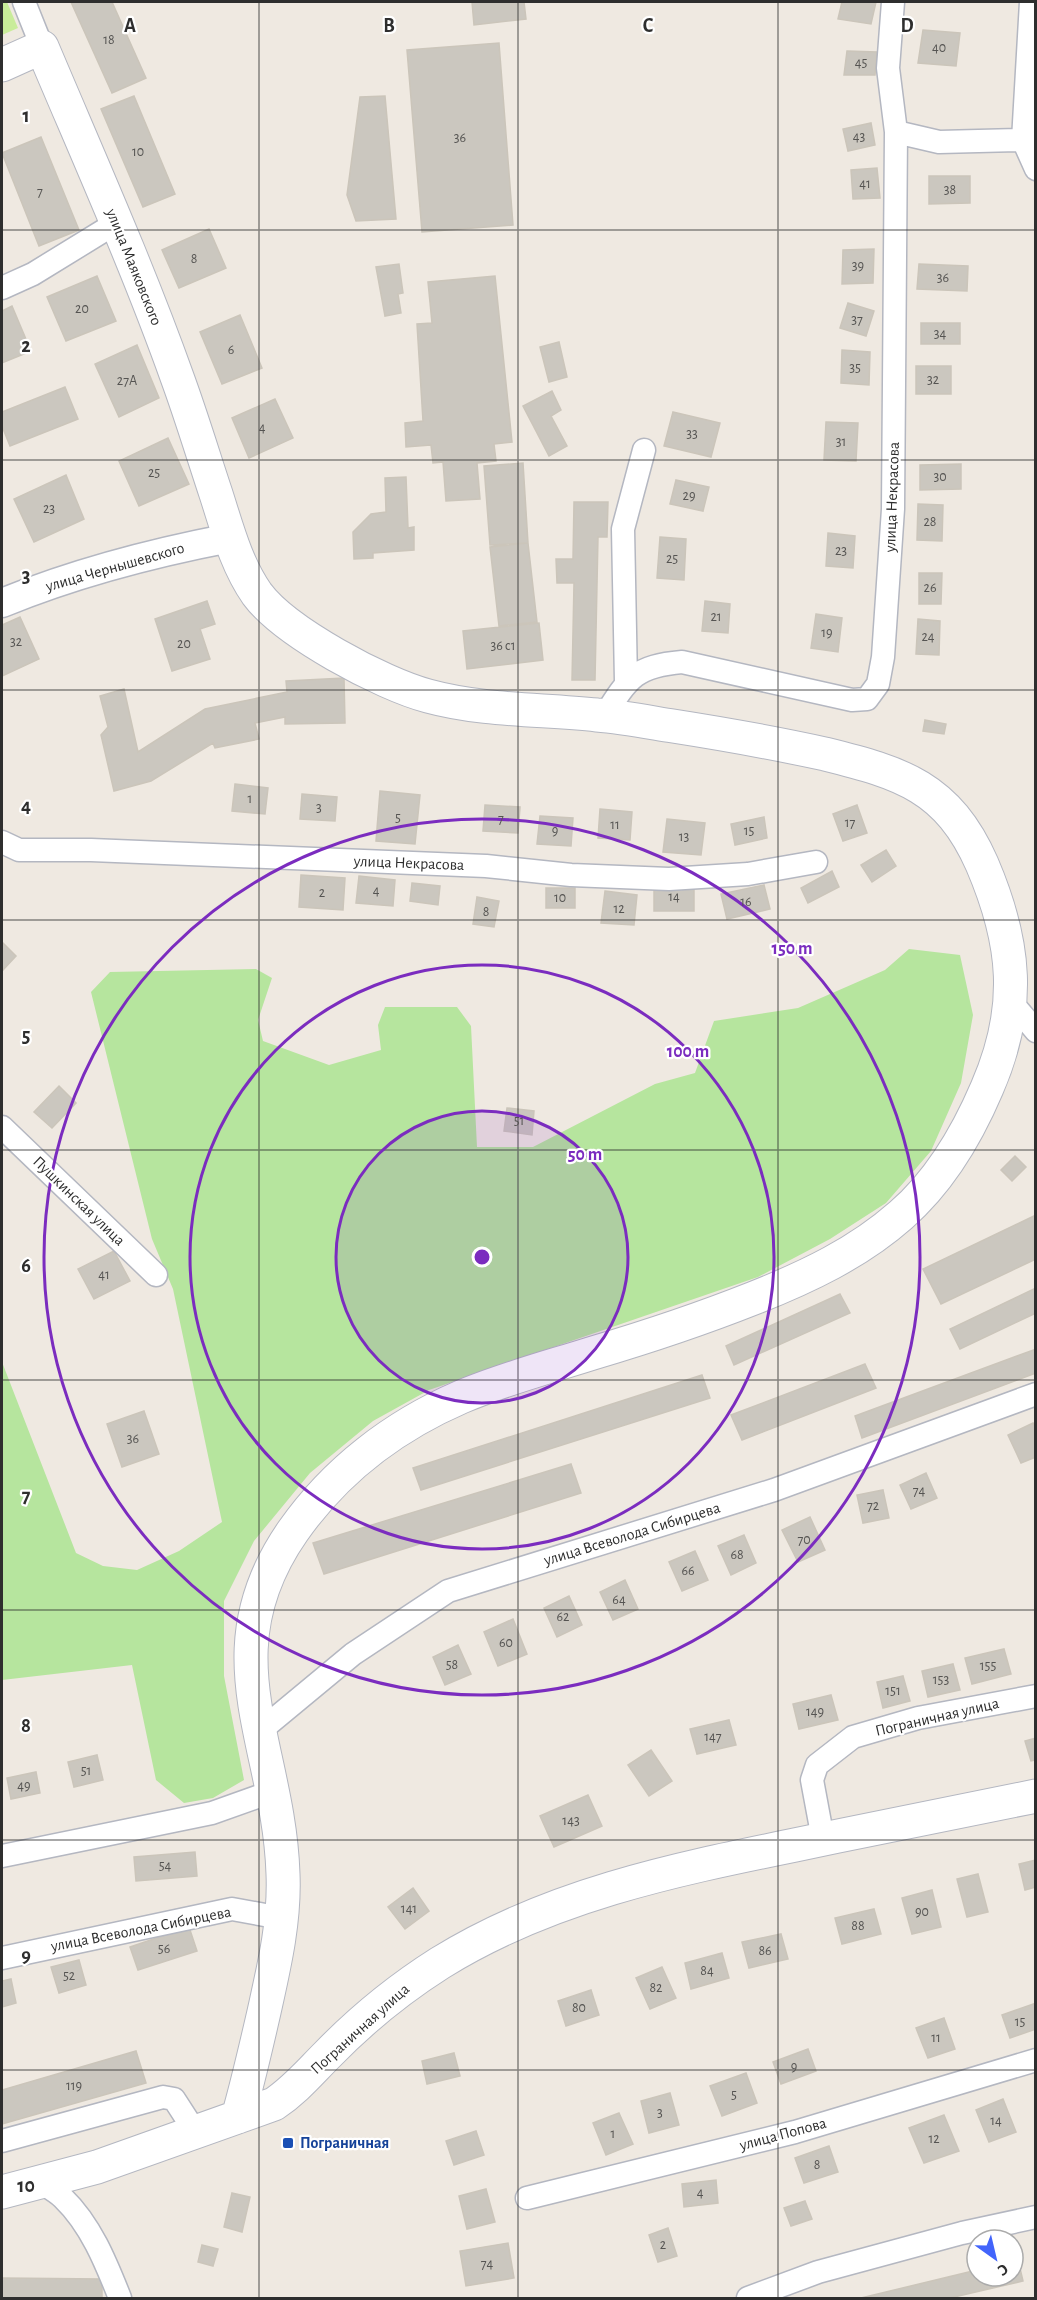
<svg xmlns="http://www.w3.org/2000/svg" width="1037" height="2300" viewBox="0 0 1037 2300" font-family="'Alegreya Sans',sans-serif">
<rect width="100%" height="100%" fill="#efe9e1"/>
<!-- green -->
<path fill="#b6e59e" d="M909,949L960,955L973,1015L961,1083L931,1151L886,1203L830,1239L758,1277L429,1390L373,1421L310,1473L254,1541L224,1601V1676L244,1780L213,1798L184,1803L156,1780L132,1665L2,1680V1362L76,1553L103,1566L137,1570L179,1551L222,1522L173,1289L152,1239L91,992L110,972L256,969L272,978L258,1020L263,1041L329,1065L381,1050L378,1025L385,1007H457L471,1026L477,1147H533L655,1084L695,1073L714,1021L798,1008L885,970Z"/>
<!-- pitch -->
<path fill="#c9ec9a" d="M2,2H7L18,28L2,35Z"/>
<!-- building -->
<path fill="#cbc7bf" stroke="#cbc5ba" stroke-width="1.5" d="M71,2H112L146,78L112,93Z
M472,2H524L526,19L474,25Z
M842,2H876L871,24L838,19Z
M923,30L960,33L956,66L918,63Z
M499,43L513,225L422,232L407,50Z
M847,51L877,52L875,75H844Z
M134,96L175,194L143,207L101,109Z
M385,96L396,219L356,221L347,195L360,97Z
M871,123L875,145L848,151L843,129Z
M41,137L79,230L39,246L2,153Z
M877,168L880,198L853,199L851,170Z
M929,176H970V203L929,204Z
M209,229L226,268L179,288L162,250Z
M874,249L873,283L842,284L843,250Z
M399,264L403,293L398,294L401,313L385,316L376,267Z
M919,264L968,266L967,291L917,289Z
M97,276L116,321L66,341L47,297Z
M495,276L512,442L494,444L496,461L477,463L480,499L446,501L443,462L433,463L431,445L406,447L405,423L423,421L417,324L432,323L428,282Z
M848,303L874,311L866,336L840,328Z
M12,306L31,351L2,363V311Z
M240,315L262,368L222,384L200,332Z
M921,323H960V344H921Z
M559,342L567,377L549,382L540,347Z
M137,345L159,398L119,417L95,364Z
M842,350L870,352L869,385L841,383Z
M916,366H951V394H916Z
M65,387L78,419L10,446L2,426V412Z
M552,391L561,410L551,416L567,446L549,456L523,406Z
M275,399L293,438L249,458L232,418Z
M673,412L720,423L711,457L664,446Z
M826,422L858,423L856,461L824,460Z
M168,438L189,484L139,506L119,461Z
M523,463L528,543L490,545L484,466Z
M961,464V489L920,490V465Z
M66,475L84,519L34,542L14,499Z
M406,477L408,528L414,527V550L373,553V558L354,559L353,532L371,514L386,512L385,478Z
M676,480L709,487L703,511L670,504Z
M574,502H608L607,537H598L595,680H572L574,583H557L556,559H573Z
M918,504L943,505L942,541L917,540Z
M828,533L855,536L853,568L826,566Z
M660,537L686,539L684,580L657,578Z
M528,543L537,622L499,626L490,547Z
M919,573H942L941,604H919Z
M207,601L215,624L200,629L210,659L172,671L155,619Z
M705,601L730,604L728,633L702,631Z
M816,614L842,618L838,652L811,648Z
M20,617L39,659L2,676V625Z
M918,619L940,621L939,655L916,654Z
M539,623L543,660L467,669L463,631Z
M344,678L345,723L285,724V717L255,723L259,739L215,748L213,743L151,781L114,791L101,735L108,727L100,696L124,689L138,752L205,709L287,692L286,681Z
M925,720L946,724L944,734L923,731Z
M235,784L268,788L265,814L232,811Z
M380,791L420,795L415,844L376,841Z
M302,794L337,797L335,821L300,819Z
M485,805L520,807L518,833L483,831Z
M857,805L867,833L843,841L833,814Z
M600,809L632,812L630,840L598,838Z
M540,816L573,818L571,846L537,844Z
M764,817L767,838L735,845L731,824Z
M667,819L705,823L701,855L663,852Z
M886,850L896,866L872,882L861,865Z
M832,871L839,887L808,903L801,888Z
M301,875L345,878L343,910L299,907Z
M359,876L395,880L393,906L356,903Z
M654,882L694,883V911H654Z
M412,883L440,886L438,905L410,901Z
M764,885L770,909L727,919L721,894Z
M546,888H575V908H546Z
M605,891L637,895L634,925L601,923Z
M477,897L499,901L494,927L473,924Z
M2,942L16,956L2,971Z
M59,1086L76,1103L52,1128L34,1112Z
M507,1108L534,1111L532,1135L504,1131Z
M1015,1156L1026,1167L1012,1181L1001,1170Z
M1036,1215V1259L941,1304L923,1269Z
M114,1251L130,1281L94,1299L78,1269Z
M1036,1288V1313L960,1349L950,1329Z
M840,1294L850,1313L734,1365L726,1346Z
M1036,1349V1373L862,1438L855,1416Z
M865,1364L876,1388L742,1440L731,1415Z
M702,1375L710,1398L421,1490L413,1468Z
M144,1411L159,1454L122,1467L107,1424Z
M1033,1423L1036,1428V1457L1021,1463L1008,1435Z
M571,1464L581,1493L324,1574L313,1543Z
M926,1473L937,1498L911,1509L900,1485Z
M883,1490L889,1518L863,1523L857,1495Z
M810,1517L825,1550L798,1562L782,1530Z
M744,1535L756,1563L731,1575L718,1546Z
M695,1551L708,1580L682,1591L669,1562Z
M625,1580L638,1609L613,1620L600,1592Z
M569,1596L582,1625L557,1637L544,1608Z
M513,1619L527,1654L498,1666L484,1632Z
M458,1645L471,1674L445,1685L433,1657Z
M1004,1649L1011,1674L972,1684L965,1658Z
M953,1664L960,1690L928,1697L922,1671Z
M903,1676L910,1701L883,1708L877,1682Z
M831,1695L838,1720L799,1729L793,1704Z
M729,1720L736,1745L697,1754L690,1729Z
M1036,1738V1760L1031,1761L1025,1741Z
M651,1750L672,1781L649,1796L628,1765Z
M97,1755L103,1780L74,1787L68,1762Z
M36,1772L40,1793L11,1799L7,1778Z
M588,1795L602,1826L554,1847L540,1816Z
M195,1852L197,1876L136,1881L134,1857Z
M1036,1860V1887L1025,1890L1019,1864Z
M978,1874L988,1912L967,1917L957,1879Z
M413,1888L429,1911L405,1929L388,1907Z
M932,1890L941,1927L912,1934L902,1898Z
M874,1909L881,1934L842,1944L835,1918Z
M189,1927L197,1951L138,1970L130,1947Z
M781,1934L788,1959L749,1968L742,1942Z
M722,1953L729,1978L691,1989L685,1963Z
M79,1960L86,1985L59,1993L51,1967Z
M662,1967L676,1998L650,2009L636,1978Z
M11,1979L16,2003L2,2007V1981Z
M591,1990L599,2015L566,2026L558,2001Z
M1036,2003V2029L1010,2038L1002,2015Z
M944,2018L955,2049L928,2058L916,2028Z
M808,2049L816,2071L781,2084L773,2062Z
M136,2051L146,2083L2,2124V2090Z
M454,2053L460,2076L427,2084L422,2061Z
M746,2073L757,2103L722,2116L710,2086Z
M670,2093L679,2125L649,2133L641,2101Z
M1003,2099L1016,2132L989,2142L976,2110Z
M619,2113L633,2144L606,2155L593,2123Z
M944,2115L959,2151L924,2163L909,2128Z
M476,2131L484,2155L454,2165L446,2141Z
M829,2146L838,2172L804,2183L795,2158Z
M716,2180L718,2203L684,2207L682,2184Z
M486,2189L495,2222L467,2229L459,2196Z
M232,2193L250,2197L242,2232L224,2227Z
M805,2201L812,2219L791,2226L784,2208Z
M668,2228L677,2256L658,2262L649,2235Z
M508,2243L514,2278L466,2286L460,2251Z
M202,2245L218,2249L213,2266L198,2262Z
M1018,2260L1023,2281L950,2298H861L977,2270V2276H1013V2262Z
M2,2278L102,2279V2298H2Z"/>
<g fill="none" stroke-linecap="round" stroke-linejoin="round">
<!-- minor casing -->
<g stroke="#b4b7c1" stroke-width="25">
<path id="minor" d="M24,2L42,47
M1031,2L1023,140L1036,169
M896,132L939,142L1023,140L1034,148
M2,288L33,274L116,223
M626,682L623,529L644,450
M605,715C629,677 636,666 682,662L852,700L867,699L878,684L883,657L893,509L896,132L888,68L893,2
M2,842L19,850H91L486,866L571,875L669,879L748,874L816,862
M1012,1003L1036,1031
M2,1127L156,1275
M260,1731L353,1654L448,1591L774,1490L1036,1394
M823,1839L812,1780L817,1765L853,1737L918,1718L1036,1696
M2,1856L212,1813L271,1792
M2,1958L232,1909L281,1918
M2,2141L163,2097L174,2099L196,2133
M40,2182C48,2187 57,2192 63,2198C91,2225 106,2263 120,2298
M527,2198L795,2132L1036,2060
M748,2298L818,2272L962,2233L1036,2217"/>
</g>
<!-- tertiary casing -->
<g stroke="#b4b7c1" stroke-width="31">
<path id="tertiary" d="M2,603C75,573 152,553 230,538"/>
</g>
<!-- secondary casing -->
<g stroke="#b4b7c1" stroke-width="35">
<path id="secondary" d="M2,65L42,47C88,156 137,265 177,377C191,415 203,455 216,494C227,528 236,564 257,594C285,632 382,684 428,696C483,711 540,709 597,715C622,717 648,722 673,726C724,734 775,743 825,754C902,773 948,787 982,864C1016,943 1022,1008 987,1088C967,1135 940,1181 901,1215C858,1253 807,1277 754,1298C701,1319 647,1337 593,1353C549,1367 503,1379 461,1397C394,1426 335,1471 293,1531C207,1654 279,1745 283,1874C285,1921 274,1967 264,2012C256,2047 248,2082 238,2117
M2,2192L97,2167L274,2104C295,2090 310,2072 327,2055C361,2020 399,1989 440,1963C548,1896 672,1870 795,1845C875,1828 955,1812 1036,1796"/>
</g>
<!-- minor -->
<use href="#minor" stroke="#fff" stroke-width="22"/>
<!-- tertiary -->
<use href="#tertiary" stroke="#fff" stroke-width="28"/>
<!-- secondary -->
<use href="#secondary" stroke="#fff" stroke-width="33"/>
</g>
<!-- grid -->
<path fill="none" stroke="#2e2e2e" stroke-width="1.5" stroke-opacity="0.55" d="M259,2V2298M518,2V2298M778,2V2298M2,230H1036M2,460H1036M2,690H1036M2,920H1036M2,1150H1036M2,1380H1036M2,1610H1036M2,1840H1036M2,2070H1036"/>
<!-- distance rings -->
<circle cx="482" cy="1257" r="146" fill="#7b2cbf" fill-opacity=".12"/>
<g fill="none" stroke="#7b2cbf" stroke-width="3">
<circle cx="482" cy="1257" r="146"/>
<circle cx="482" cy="1257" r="292"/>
<circle cx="482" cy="1257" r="438"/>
</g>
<!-- markers -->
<rect fill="#1a4fb4" stroke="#fff" stroke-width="2" x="282" y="2137" width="12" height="12" rx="3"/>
<g text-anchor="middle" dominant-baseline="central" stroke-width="4.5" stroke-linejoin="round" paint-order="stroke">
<!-- number labels -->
<g font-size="14" fill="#555452">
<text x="109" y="40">18</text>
<text x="939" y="48">40</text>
<text x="861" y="63">45</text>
<text x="859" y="137">43</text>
<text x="460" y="138">36</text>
<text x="138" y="152">10</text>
<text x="865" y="184">41</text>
<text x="950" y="190">38</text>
<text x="40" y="192">7</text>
<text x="194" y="259">8</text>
<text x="858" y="266">39</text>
<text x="943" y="278">36</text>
<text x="82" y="309">20</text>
<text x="857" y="320">37</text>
<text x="940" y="334">34</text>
<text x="231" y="350">6</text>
<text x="855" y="368">35</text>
<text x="933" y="380">32</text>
<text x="127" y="381">27А</text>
<text x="262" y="428">4</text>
<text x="692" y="434">33</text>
<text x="841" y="442">31</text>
<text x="154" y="473">25</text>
<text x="940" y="477">30</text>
<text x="689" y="496">29</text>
<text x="49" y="509">23</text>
<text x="930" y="522">28</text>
<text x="841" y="551">23</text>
<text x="672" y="559">25</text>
<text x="930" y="588">26</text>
<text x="716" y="617">21</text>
<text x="827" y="633">19</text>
<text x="928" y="637">24</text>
<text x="16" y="642">32</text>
<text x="184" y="644">20</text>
<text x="503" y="646">36 с1</text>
<text x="250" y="799">1</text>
<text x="319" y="808">3</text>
<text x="398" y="818">5</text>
<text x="501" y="819">7</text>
<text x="850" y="823">17</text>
<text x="615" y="825">11</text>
<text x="555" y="831">9</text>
<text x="749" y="831">15</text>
<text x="684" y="837">13</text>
<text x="376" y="891">4</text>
<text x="322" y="893">2</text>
<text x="674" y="897">14</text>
<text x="560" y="898">10</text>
<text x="746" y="902">16</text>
<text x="619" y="909">12</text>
<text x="486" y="912">8</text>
<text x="519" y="1121">51</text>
<text x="104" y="1275">41</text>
<text x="133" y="1439">36</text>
<text x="919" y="1491">74</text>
<text x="873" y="1506">72</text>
<text x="804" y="1540">70</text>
<text x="737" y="1555">68</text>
<text x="688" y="1571">66</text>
<text x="619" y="1600">64</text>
<text x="563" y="1617">62</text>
<text x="506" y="1643">60</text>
<text x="452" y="1665">58</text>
<text x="988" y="1666">155</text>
<text x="941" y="1680">153</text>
<text x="893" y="1691">151</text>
<text x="815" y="1712">149</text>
<text x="713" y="1737">147</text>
<text x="86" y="1771">51</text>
<text x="24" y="1786">49</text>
<text x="571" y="1821">143</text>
<text x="165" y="1866">54</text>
<text x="409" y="1909">141</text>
<text x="922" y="1912">90</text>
<text x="858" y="1926">88</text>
<text x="164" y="1949">56</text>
<text x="765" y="1951">86</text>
<text x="707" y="1971">84</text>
<text x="69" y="1976">52</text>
<text x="656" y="1988">82</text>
<text x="579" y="2008">80</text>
<text x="1020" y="2022">15</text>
<text x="936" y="2038">11</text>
<text x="794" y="2067">9</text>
<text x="74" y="2086">119</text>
<text x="734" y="2095">5</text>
<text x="660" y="2113">3</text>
<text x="996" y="2121">14</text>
<text x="613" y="2134">1</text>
<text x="934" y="2139">12</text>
<text x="817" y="2165">8</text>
<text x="700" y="2193">4</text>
<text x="663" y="2245">2</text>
<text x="487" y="2264">74</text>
</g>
<!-- street labels -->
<g font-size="16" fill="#2e2e2e" stroke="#fff">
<text transform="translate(134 267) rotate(68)">улица Маяковского</text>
<text transform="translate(892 497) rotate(-88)">улица Некрасова</text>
<text transform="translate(115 567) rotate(-16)">улица Чернышевского</text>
<text transform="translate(409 863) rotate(2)">улица Некрасова</text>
<text transform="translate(79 1201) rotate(44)">Пушкинская улица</text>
<text transform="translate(632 1534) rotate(-17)">улица Всеволода Сибирцева</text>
<text transform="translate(937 1717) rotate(-13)">Пограничная улица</text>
<text transform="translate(141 1929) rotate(-11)">улица Всеволода Сибирцева</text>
<text transform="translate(360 2029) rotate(-42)">Пограничная улица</text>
<text transform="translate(783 2134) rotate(-15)">улица Попова</text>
</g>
<!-- transit labels -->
<g font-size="16" font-weight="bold" fill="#164399" stroke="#fff" text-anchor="start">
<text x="300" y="2143">Пограничная</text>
</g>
</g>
<g font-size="20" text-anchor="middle" font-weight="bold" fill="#2e2e2e" stroke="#fff" stroke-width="4.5" stroke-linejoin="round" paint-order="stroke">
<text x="130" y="32">A</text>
<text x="389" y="32">B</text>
<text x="648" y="32">C</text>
<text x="907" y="32">D</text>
<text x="26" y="122">1</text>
<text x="26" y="352">2</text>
<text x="26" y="582">3</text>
<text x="26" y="812">4</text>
<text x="26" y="1042">5</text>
<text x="26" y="1272">6</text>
<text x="26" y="1502">7</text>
<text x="26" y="1732">8</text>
<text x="26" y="1962">9</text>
<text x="26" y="2192">10</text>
</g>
<circle cx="482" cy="1257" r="9" fill="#7b2cbf" stroke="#fff" stroke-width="3"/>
<g font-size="18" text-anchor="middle" font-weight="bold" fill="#7b2cbf" stroke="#fff" stroke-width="4.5" stroke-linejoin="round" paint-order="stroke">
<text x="792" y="954">150 m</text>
<text x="688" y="1057">100 m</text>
<text x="585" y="1160">50 m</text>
</g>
<!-- border -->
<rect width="1037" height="2300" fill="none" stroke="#2e2e2e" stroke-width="6"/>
<!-- north arrow -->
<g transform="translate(995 2258) rotate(146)"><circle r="28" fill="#ffffff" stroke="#ababab" stroke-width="1.5"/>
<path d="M0-4.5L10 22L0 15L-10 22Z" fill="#4264fb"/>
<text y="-9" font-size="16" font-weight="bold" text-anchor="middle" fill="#2e2e2e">С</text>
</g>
</svg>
